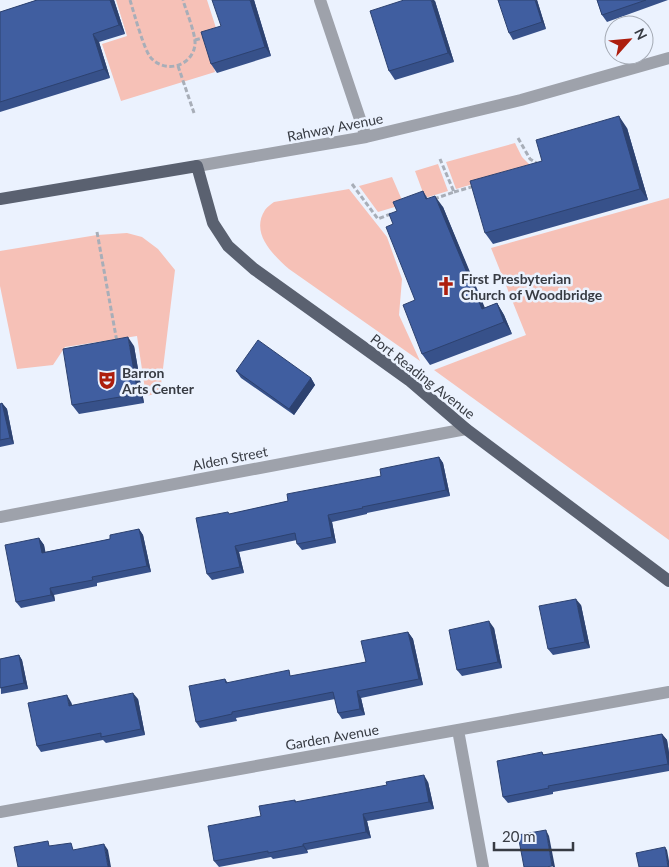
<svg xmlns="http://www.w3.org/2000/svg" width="669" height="867" viewBox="0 0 669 867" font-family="Lato,sans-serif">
<rect width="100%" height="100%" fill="#ebf2fe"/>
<!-- green -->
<path fill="#f6c1b7" d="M116,0H207L216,28L203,32L215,72L121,101L102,44L127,36Z
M515,143L522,157L532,167L456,189L446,162Z
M438,164L448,191L425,198L415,171Z
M392,177L402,200L398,206L378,212L359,186Z
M349,189L387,237L402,279L399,315L420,361L289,269C273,255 250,233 265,210C267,207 271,204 274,202Z
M669,198V540L434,370L526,335L491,248Z
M127,233L142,237L158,249L175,270L160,393L146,396L137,336L65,347L53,365L17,369L0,286V251L97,235Z"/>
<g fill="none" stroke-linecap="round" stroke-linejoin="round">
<!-- path -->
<path stroke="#a8aeb8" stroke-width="3" stroke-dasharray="5 2.5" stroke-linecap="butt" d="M130,0C134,13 144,50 151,58C166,74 192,66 195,45C196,34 186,11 183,0
M195,40L206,37
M178,66L194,113
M518,138L530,159L538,164
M352,184L378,219L393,213
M454,192L475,186
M434,199L454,192L440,159
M97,232L117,342"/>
<!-- minor -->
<path stroke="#9ea2ab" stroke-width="12" d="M320,0L366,137
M197,166L366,137L521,100L669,58
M0,517L466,429
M458,730L483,867
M0,812L669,692"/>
<!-- major -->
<path stroke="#5a6170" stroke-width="12" d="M0,199L197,166L213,223L228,246L254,269L409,380L466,429L669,581"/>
</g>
<!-- wall -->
<path fill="#37518a" d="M37,0H114L125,34L99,42L110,78L0,112V12Z
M254,0L271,56L217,73L211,64L221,26Z
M537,0L546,29L513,40L509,33Z
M597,0H668L607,22L602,15Z
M435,1L454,62L395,80L389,71Z
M627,128L648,200L493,244L485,233L542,161Z
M423,191L428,199L443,207L484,308L497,303L504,315L512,334L430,365L422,354L415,300L393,224L397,211Z
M134,346L144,403L79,414L72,405Z
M236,371L311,378L315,385L294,415L241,378Z
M2,403L7,409L14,444L0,447V404Z
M439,457L443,463L450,496L367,513V514L332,522L336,543L302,550L297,544V540L239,552L244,573L212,580L207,574L230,514L288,501L381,476Z
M139,529L143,535L151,572L97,583V586L54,595L55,601L21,608L16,602L39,538L44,545L45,552L110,539Z
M581,605L590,648L553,655L548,649Z
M494,628L502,668L462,676L457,670Z
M408,632L413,639L423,685L361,698L365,715L342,719L338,713L335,699L236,718L237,721L200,728L196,722L225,679L228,683L293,676L366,662Z
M19,655L22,660L28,689L1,694L0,659Z
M138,699L145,735L106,743L103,740L41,752L37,746L71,702L72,705Z
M662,734L667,740L669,753V771L553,792V794L508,803L503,797L542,752L544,755Z
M428,782L434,809L367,821L371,838L307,850L308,853L273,859L271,857L219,867L214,861L261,816L295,800L296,802Z"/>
<!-- shaded-wall -->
<path fill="#2d4270" d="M110,0H114L125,34L119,25Z
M250,0H254L271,56L265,47Z
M431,0H434L435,1L454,62L448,53Z
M535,0H537L546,29L542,22Z
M93,34L99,42L110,78L104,69Z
M619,116L627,128L648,200L640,189Z
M435,196L443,207L490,320L482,309Z
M497,303L504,315L512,334L504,322Z
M128,337L134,346L144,403L138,394Z
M311,378L315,385L294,415L289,409Z
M2,403L7,409L14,444L10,438Z
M439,457L443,463L450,496L446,490Z
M328,515L332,522L336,543L332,537Z
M139,529L143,535L151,572L147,566Z
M39,538L44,545L47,559L42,553Z
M235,546L239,552L244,573L240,567Z
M50,588L54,595L55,601L51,595Z
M576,599L581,605L590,648L585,642Z
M489,621L494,628L502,668L498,662Z
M408,632L413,639L423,685L419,679Z
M19,655L22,660L28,689L24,683Z
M357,691L361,698L365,715L360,709Z
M133,693L138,699L145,735L141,729Z
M67,695L71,702L74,712L69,706Z
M662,734L667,740L669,753V766L668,764Z
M424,775L428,782L434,809L429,802Z
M363,814L367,821L371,838L366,832Z
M546,830L549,836L555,867H553L552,866Z
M104,844L108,850L111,867H108Z
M303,844L307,850L308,853L303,846Z
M665,847L667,850L669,861V867H668Z"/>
<!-- building -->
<path fill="#405ea0" stroke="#2d4270" d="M37,0H110L119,25L93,34L104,69L0,102V12Z
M212,0H250L265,47L211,64L201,32L221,26Z
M404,0H431L448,53L389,71L370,11Z
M498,0H535L542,22L509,33Z
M597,0H646L602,15Z
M619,116L640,189L485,233L470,181L542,161L536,140Z
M423,191L426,199L435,196L482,309L497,303L504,322L422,354L403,305L415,300L386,227L393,224L389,214L397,211L393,202Z
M128,337L138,394L72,405L63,349Z
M258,340L311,378L289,409L236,371Z
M2,403L10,438L0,440V404Z
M439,457L446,490L362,507L363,508L328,515L332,537L297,544L295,533L235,546L240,567L207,574L196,518L228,512L229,514L288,501L287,494L381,476L380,469Z
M139,529L147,566L92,577L93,580L50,588L51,595L16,602L5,545L39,538L42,553L110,539V535Z
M576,599L585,642L548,649L539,606Z
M489,621L498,662L457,670L449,630Z
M408,632L419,679L357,691L360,709L338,713L333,692L232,712V714L196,722L189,686L225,679L226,683L289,670L290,676L366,662L361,641Z
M19,655L24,683L0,688V659Z
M133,693L141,729L101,737V733L37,746L28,703L67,695L69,706Z
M662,734L668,764L548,786L549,788L503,797L497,761L542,752L543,755Z
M424,775L429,802L363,814L366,832L303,844V846L268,853V851L214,861L208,826L261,816L259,806L295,800V802L387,785L386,782Z
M546,830L552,866L546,867H524L518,835Z
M48,841L49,846L71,843L73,850L104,844L108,867H18L14,847Z
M665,847L668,867H639L636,853Z"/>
<!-- icons -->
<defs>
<g id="church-bare" transform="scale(1.5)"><path d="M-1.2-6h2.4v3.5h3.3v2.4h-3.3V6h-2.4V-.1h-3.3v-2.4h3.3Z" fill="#ad1e0e" stroke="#ebf2fe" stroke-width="2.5" paint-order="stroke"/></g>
<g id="theatre-bare" transform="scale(1.5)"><path d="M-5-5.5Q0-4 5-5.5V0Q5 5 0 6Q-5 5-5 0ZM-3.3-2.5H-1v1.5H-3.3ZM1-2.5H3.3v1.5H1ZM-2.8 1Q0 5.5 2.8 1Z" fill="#ad1e0e" stroke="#ebf2fe" stroke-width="2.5" paint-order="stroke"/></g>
</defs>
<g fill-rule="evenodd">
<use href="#church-bare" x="446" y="286"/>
<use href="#theatre-bare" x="107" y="380"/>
</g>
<g text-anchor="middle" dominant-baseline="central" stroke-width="5" stroke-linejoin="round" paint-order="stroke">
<!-- street labels -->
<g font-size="14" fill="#373b43" stroke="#ebf2fe">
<text transform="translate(335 127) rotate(-11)">Rahway Avenue</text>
<text transform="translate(423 376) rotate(38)">Port Reading Avenue</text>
<text transform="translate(230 458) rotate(-11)">Alden Street</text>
<text transform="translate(332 737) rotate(-10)">Garden Avenue</text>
</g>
<!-- poi labels -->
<g font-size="14" font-weight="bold" fill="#373b43" stroke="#ebf2fe" text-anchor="start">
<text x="461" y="278">First Presbyterian<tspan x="461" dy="16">Church of Woodbridge</tspan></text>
<text x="122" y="372">Barron<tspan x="122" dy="16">Arts Center</tspan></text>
</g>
</g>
<!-- north arrow -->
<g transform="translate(629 40) rotate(63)"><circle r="24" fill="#ebf2fe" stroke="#a3a9b3"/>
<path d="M0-4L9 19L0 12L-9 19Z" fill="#ad1e0e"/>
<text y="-8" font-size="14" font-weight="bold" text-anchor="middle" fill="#373b43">N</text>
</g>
<!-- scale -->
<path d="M494 842v8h79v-8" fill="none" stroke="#373b43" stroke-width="2.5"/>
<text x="502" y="842" font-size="15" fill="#373b43" stroke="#ebf2fe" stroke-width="4" paint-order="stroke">20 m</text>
</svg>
